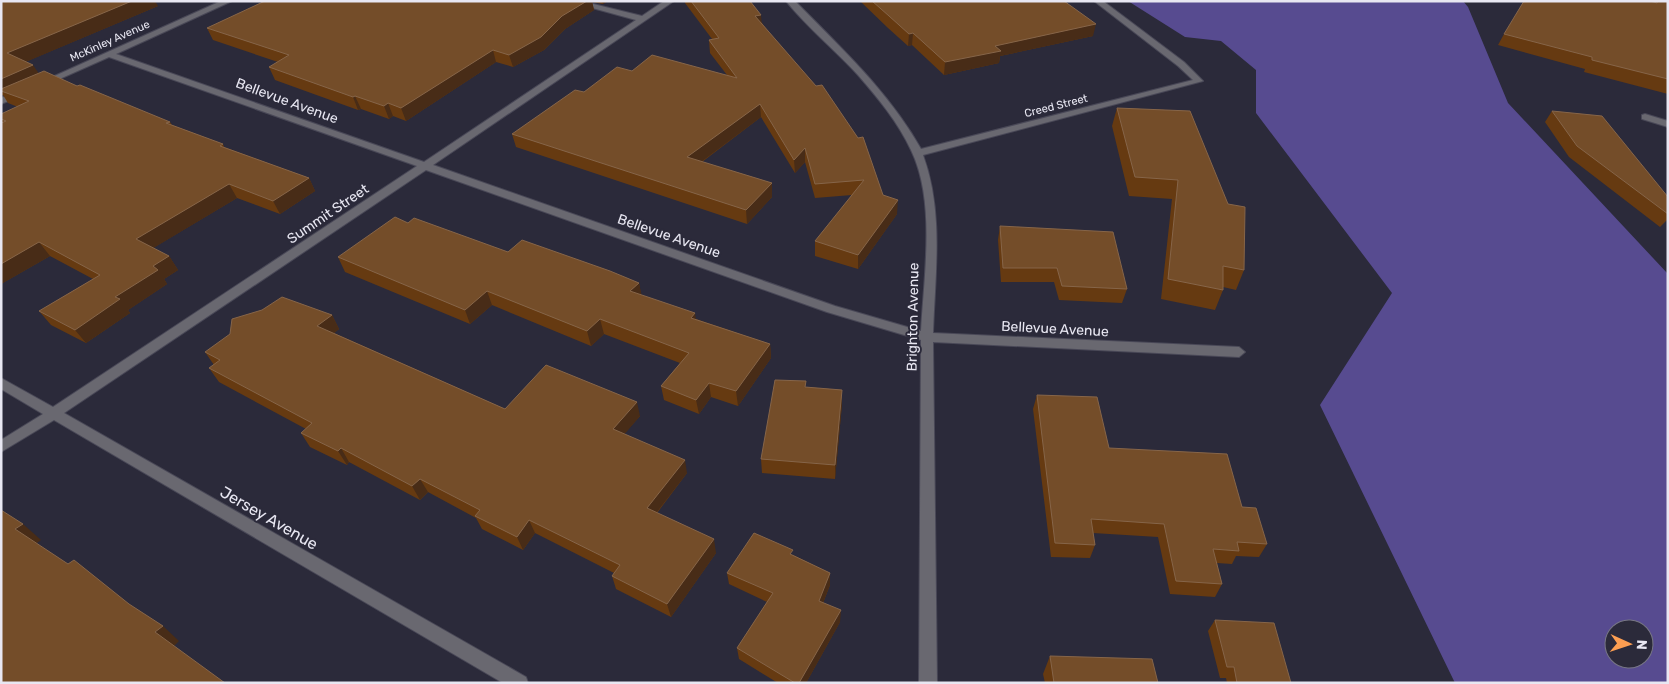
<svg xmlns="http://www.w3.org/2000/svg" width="1669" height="684" viewBox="0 0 1669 684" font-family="Rubik,sans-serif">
<rect width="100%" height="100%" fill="#2b2a3a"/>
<!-- forest -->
<path fill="#574b90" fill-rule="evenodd" d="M1128,1H1463L1468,7L1508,103L1668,274V683H1455L1320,405L1392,293L1256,113V70L1221,41L1185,37ZM1614,629H1644V659H1614Z"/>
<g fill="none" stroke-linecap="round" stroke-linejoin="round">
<!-- minor casing -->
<g stroke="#494857" stroke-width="2">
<path id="minor" d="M221,1H232L116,54L424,162L636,20L567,1H581L642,16L664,1H674L433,165L835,306L921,331C924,275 936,201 911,150C898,122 878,98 858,75C835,50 808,28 786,1H795C841,48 889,92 921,149L1193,80L1178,66L1094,1H1103L1184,62L1203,81L923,155C944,212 935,274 933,333L1239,347L1245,352L1239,357L933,342L937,683H919L921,340L827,312L426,170L64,413L526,677L528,683H503L54,420L1,452V440L43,414L1,389V378L53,407L417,166L109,57L46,85L39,83Z
M20,90L25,93L23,95L1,104V98Z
M1645,114L1668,121V127L1642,119V115Z"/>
</g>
<!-- minor -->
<use href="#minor" fill="#696870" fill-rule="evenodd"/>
</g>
<!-- wall -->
<path fill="#663a11" d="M1,1L158,6L25,62L38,73L77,86L170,122L172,125L223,144L224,147L309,178L315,191L280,214L237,198L153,248L169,256L178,270L164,279L167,284L128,310L130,313L86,343L51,325L39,311L93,279L50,256L1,284V114L18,107L8,103L3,95L1,96Z
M265,1H608L603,4L592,2L594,10L565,29L544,50L513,67L496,62L406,121L393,116L389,119L361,109L358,110L275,80L269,67L278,62L213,40L207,28Z
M685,1H750L762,23L883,195L897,214L858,269L815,256V241L852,195L815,198L805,162L795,173L761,117L702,162L772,183V197L747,224L516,147L512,134L584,92L632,71L727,75L710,53L709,40L712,39L685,3Z
M860,1H1064L1093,36L1000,56L999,63L944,75L912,45L908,46L888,28Z
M1655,1H1668V94L1584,72L1585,69L1498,45L1504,34L1654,2Z
M1117,108L1190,111L1244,270L1236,290L1223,287V290L1215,310L1161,299L1172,199L1129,196L1112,126Z
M1552,111L1668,197V219L1660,227L1569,157L1545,122Z
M408,223L508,252L639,283L641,295L696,319L770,344L771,358L738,406L711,397L699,414L664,400L661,386L680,363L604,334L591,346L492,305L470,324L345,272L338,257Z
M1000,226L1127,289L1122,303L1059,300L1054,282H1001L998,240Z
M332,315L339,329L334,333L505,409L640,416L624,434L687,473L657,513L716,553L671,617L616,589L612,576L614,573L535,533L523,550L482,529L476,518L428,492L420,500L349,462L347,465L310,447L301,433L306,429L219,382L209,368L214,365L205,352Z
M806,387L842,390V404L835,479L762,473L761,459Z
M1037,395L1109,448L1242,507L1267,544L1259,557L1236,556L1232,564L1217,563L1222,584L1215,597L1170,594L1158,537L1093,533L1095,545L1090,558L1051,557L1033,409Z
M793,555L830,573V585L823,603L840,622L806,683H778L739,659L737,648L767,602L729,584L727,573Z
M1215,620L1291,683H1227L1226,678H1220L1208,631Z
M1050,656L1158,683H1045L1043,674Z"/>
<!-- shaded-wall -->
<path fill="#482c17" d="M132,1H155L158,6L16,66L7,53Z
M587,1H592L594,10L565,29L544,50L513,67L509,55L562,16Z
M602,1H608L603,4Z
M761,15L762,27L755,16Z
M1096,24L1093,36L1000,56L999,63L944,75L945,62L995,46Z
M913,33L912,45L908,46L909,34Z
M493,50L496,62L406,121L401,108Z
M33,65L42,78L1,91V79Z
M355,96L361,109L358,110L353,97Z
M388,103L393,116L389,119L384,106Z
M760,104L761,117L689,171L687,157Z
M805,148V162L795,173L794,160Z
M309,178L315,191L280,214L273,201Z
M772,183V197L747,224L746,210Z
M229,184L237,198L145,253L136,239Z
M898,200L897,214L858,269V255Z
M39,242L50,256L1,284V264Z
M169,256L178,270L164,279L167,284L128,310L130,313L86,343L75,330L153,266Z
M639,283L642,297L630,291Z
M487,291L492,305L470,324L465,310Z
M695,313L697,327L691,318Z
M332,315L339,329L325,340L317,326Z
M600,319L604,334L591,346L587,331Z
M770,344L771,358L738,406L736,391Z
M709,383L711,397L699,414L696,400Z
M842,390V404L835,479V465Z
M637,402L640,416L617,443L613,429Z
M341,448L349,462L347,465L338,451Z
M685,460L687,473L650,521L647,508Z
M420,479L428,492L420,500L412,486Z
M529,520L535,533L523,550L517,537Z
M23,524L41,540L34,545L15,529Z
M714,539L716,553L671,617L667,604Z
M830,573V585L819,613V601Z
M841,610L840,622L806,683H799Z
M163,626L179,641L172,648L155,632Z"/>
<!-- building -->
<path fill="#744d29" stroke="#866549" d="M1,1H132L7,53L33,65L1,79Z
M265,1H587L562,16L541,37L509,55L493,50L401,108L388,103L384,106L355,96L353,97L269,67L289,55L207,28Z
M691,1H750L761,15L755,16L816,86L822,85L858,138L863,137L883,195L898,200L858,255L815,241L864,180L815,184L805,148L794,160L760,104L687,157L772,183L746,210L512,134L575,90L584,92L617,67L632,71L652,55L737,78L709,40L719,38Z
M872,1H1064L1096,24L995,46L1001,51L945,62L913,33L909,34L889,16Z
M1524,1H1650L1657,3L1658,1H1668V79L1592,60V57L1504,34Z
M44,71L77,86L80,85L170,122L166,123L223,144L220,146L309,178L273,201L229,184L136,239L169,256L153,266L158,270L115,297L120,299L75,330L39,311L100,275L39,242L1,264V123L6,121L1,119V114L29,101L1,91V89Z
M1117,108L1190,111L1228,204L1245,207L1244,270L1223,266V290L1168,279L1178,180L1135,177Z
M1552,111L1602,116L1668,197V214L1577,146Z
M395,217L408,223L414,218L508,252L522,240L610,271L639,283L630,291L695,313L691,318L770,344L736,391L709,383L696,400L661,386L689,353L600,319L587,331L487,291L465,310L338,257Z
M1000,226L1113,232L1127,289L1062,286L1057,268H1003Z
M282,297L332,315L317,326L505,409L546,365L637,402L613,429L685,460L647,508L714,539L667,604L612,576L620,565L529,520L517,537L475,516L480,510L420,479L412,486L341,448L338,451L301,433L312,423L209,368L220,360L205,352L230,334L232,319L262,310Z
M775,380L806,381L805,387L842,390L835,465L761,459Z
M1037,395L1097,397L1109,448L1227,454L1242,507L1256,508L1267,544L1237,542L1239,551L1213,549L1222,584L1176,581L1164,524L1091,519L1095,545L1055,543Z
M1,510L23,524L15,529L68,564L74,560L129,604L163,626L155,632L225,683H1Z
M754,533L793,550L790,554L830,573L819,601L841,610L799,683H795L737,648L773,593L727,573Z
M1215,620L1274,623L1291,683H1237L1234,667H1227Z
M1050,656L1152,659L1158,683H1054Z"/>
<g text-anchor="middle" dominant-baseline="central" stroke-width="4" stroke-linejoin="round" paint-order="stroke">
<!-- far-street labels -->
<g font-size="11" fill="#e8e7f2" stroke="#2b2a3a">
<text transform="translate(110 41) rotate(-24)">McKinley Avenue</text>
<text transform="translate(1056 106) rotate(-14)">Creed Street</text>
</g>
<!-- street labels -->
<g font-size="14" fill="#e8e7f2" stroke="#2b2a3a">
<text transform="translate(287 101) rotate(20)">Bellevue Avenue</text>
<text transform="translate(328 214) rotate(-34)">Summit Street</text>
<text transform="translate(669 236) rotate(19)">Bellevue Avenue</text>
<text transform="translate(913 317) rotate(-89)">Brighton Avenue</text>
<text transform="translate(1055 329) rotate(3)">Bellevue Avenue</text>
</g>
<!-- near-street labels -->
<g font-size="16" fill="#e8e7f2" stroke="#2b2a3a">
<text transform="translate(269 518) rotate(30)">Jersey Avenue</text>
</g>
</g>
<!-- border -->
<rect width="1669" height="684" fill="none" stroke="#e8e7f2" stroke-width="5"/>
<!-- north arrow -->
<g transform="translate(1629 644) rotate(93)"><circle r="24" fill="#2b2a3a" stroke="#777684"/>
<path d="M0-4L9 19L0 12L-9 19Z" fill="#fc9e52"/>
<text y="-8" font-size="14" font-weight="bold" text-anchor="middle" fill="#e8e7f2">N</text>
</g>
</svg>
